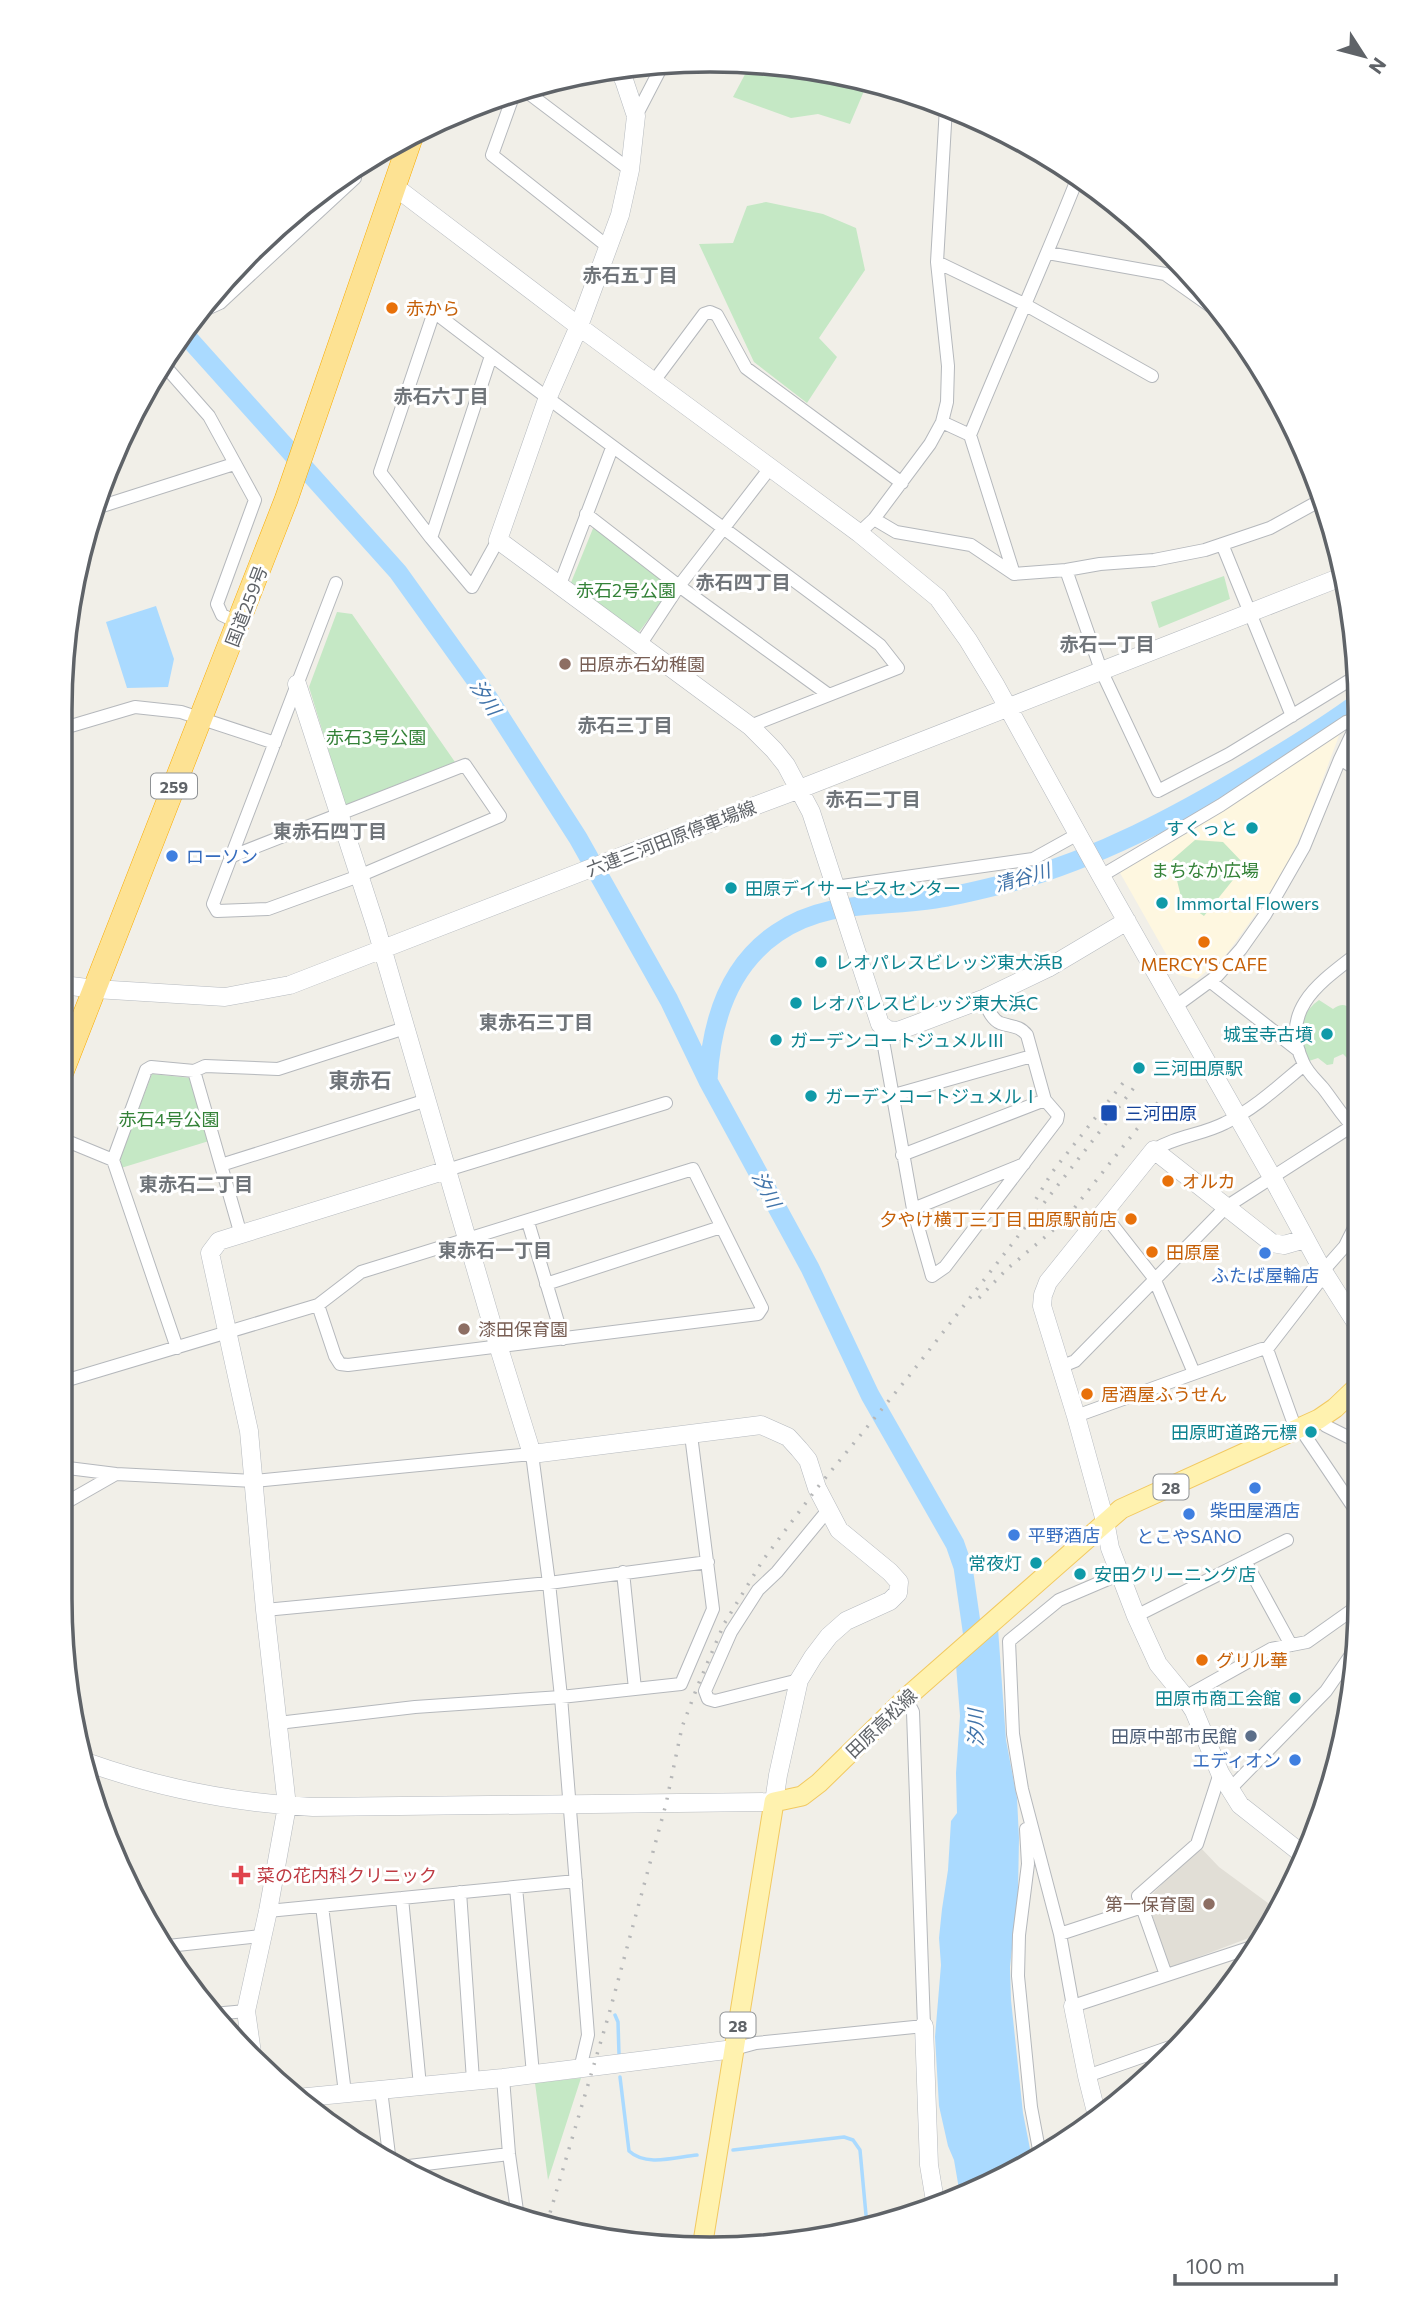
<svg xmlns="http://www.w3.org/2000/svg" width="1420" height="2309" viewBox="0 0 1420 2309" font-family="Commissioner,'Noto Sans JP',sans-serif">
<rect width="100%" height="100%" fill="#f1efe8"/>
<!-- commercial -->
<path fill="#fef7e0" d="M1335,731L1340,733L1306,824L1287,865L1258,911L1226,955L1197,979L1178,975L1119,871Z"/>
<!-- education -->
<path fill="#e1ded6" d="M1200,1847L1219,1867L1276,1909L1262,1933L1172,1967L1168,1964L1147,1899Z"/>
<!-- green -->
<path fill="#c5e8c5" d="M752,61L872,81L864,91L850,124L818,114L791,118L733,97Z
M766,202L823,214L856,228L865,270L819,338L837,357L807,403L754,362L699,244L733,243L747,206Z
M594,526L673,587L636,636L570,585Z
M1224,576L1230,599L1159,628L1151,602Z
M337,612L352,614L455,762L345,805L309,687Z
M1195,840L1223,842L1245,865L1204,916L1182,901L1172,860Z
M1319,1000L1333,1009C1356,991 1360,1037 1356,1051L1347,1058L1343,1054L1334,1058L1333,1064L1327,1065L1318,1058L1309,1061C1295,1037 1298,1015 1319,1000Z
M152,1074L191,1078L209,1141L121,1168L120,1158Z
M581,2078L548,2180L535,2083Z"/>
<!-- water -->
<path fill="#aadaff" d="M156,606L174,659L168,687L127,688L106,622Z
M998,1628L1006,1740L1017,1798L1019,1838L1018,1892L1010,1967L1011,2000L1023,2113L1032,2159L960,2195L954,2160L948,2146L939,2106L935,2037L941,1965L939,1938L942,1909L948,1870L951,1821L957,1813L956,1773L960,1716L956,1665Z"/>
<g fill="none" stroke-linecap="round" stroke-linejoin="round">
<!-- stream -->
<path stroke="#aadaff" stroke-width="3.5" d="M615,2015L618,2022L619,2054
M620,2077L629,2151C646,2167 676,2157 697,2155
M733,2150L844,2137L853,2140L860,2150L866,2215"/>
<!-- river -->
<path stroke="#aadaff" stroke-width="19" d="M182,334L190,340L398,572L487,696L578,838L669,1000L708,1081L810,1268L870,1395L955,1544L963,1567L975,1651
M708,1080C711,1023 727,967 777,933C827,899 879,908 935,899C961,895 987,888 1012,882C1098,858 1177,816 1252,771C1289,749 1325,727 1359,702"/>
<!-- street casing -->
<g stroke="#b5b8bc" stroke-width="14">
<path id="street" d="M523,89L630,170
M515,91L492,155L607,246
M636,116L663,64
M1048,253L1165,274L1216,310L1220,311
M937,262L1024,304L1152,376
M209,308L220,303L355,178L349,172
M164,365L209,416L255,500L217,604L222,615L239,623
M654,381L704,314L710,312L717,315L746,368L902,483
M942,422L970,435
M96,508L234,464
M586,514L679,586L829,695
M874,519L896,532L971,545L1014,574L1066,570L1100,564L1154,560L1205,550L1270,528L1321,500
M859,533L874,519L930,444L942,422L947,402L948,366L937,262L946,107
M431,538L491,356
M498,540L472,587L431,538L380,472L434,312C581,425 732,533 880,645L898,668L750,726
M1222,544L1292,716
M1066,570L1101,670L1158,791L1229,754L1350,680L1359,673
M1014,574L970,435C1005,349 1044,263 1078,177
M559,587L612,448
M640,645L679,586L770,468
M64,728L135,707L181,712L275,743
M1340,759L1359,771
M230,857L465,765L500,816L359,876L268,909L217,911L213,904L336,583
M1101,876L1221,805L1346,722L1359,718
M835,887L1033,859L1078,834
M1211,982L1299,1051
M1176,1006L1217,976L1241,949L1265,915L1304,847L1340,759L1359,719
M880,1024L913,1209L932,1276L945,1267L1057,1120L1058,1115L1045,1100
M194,1071L241,1235
M894,1095L1032,1056
M1357,1131C1344,1119 1334,1102 1323,1088C1316,1080 1307,1072 1303,1062C1278,1009 1322,981 1358,953
M62,1139L113,1160
M1154,1150C1176,1136 1202,1135 1225,1123C1253,1110 1280,1085 1304,1065
M902,1155L1045,1100L1027,1035C1019,1025 1011,1027 1000,1023C991,1019 987,1007 983,999
M221,1165L427,1100
M447,1170L666,1103
M913,1209L1024,1164
M1103,1213L1154,1278L1194,1373
M528,1222L563,1339
M1323,1271L1345,1246L1357,1222
M546,1284L721,1227
M177,1348L113,1160L146,1070L151,1067L194,1071L205,1066L278,1069L405,1028
M1267,1349L1296,1430
M1060,1367L1075,1361L1226,1207L1352,1126
M61,1382L318,1305L335,1356L340,1364L348,1365L758,1314L762,1308L693,1169L361,1272L318,1305
M1076,1416L1262,1349H1267L1318,1283L1328,1279
M1319,1419L1326,1426L1356,1441
M1300,1428L1356,1511
M60,1467L116,1474L254,1481L532,1454L549,1583L561,1697L588,2035L580,2069
M60,1506L116,1474
M1245,1561L1291,1645
M623,1572L635,1689
M1120,1574L1059,1600L1009,1641L1013,1734L1022,1789L1060,1934L1073,2006L1255,1946
M265,1610L549,1583L708,1562
M1136,1616L1287,1540
M799,1680L715,1701L708,1699L705,1691L731,1632L758,1590L777,1572L828,1510
M1185,1697L1271,1649L1307,1642L1355,1608
M278,1723L415,1707L561,1697L681,1684L713,1609L691,1435
M1229,1790L1326,1691L1355,1649
M1026,1829L1028,1864L1019,1935L1018,1976L1031,2107L1040,2155
M516,1887L533,2074
M460,1892L473,2080
M402,1898L420,2086
M322,1906L345,2093
M1142,1907L1166,1975
M268,1911L576,1881
M1060,1934L1142,1907L1138,1896L1197,1844L1220,1773
M168,1946L261,1936
M213,2014L246,2011
M734,2049L756,2043L924,2026L913,1712L906,1698
M1087,2076L1170,2047
M503,2078L509,2154L518,2218
M381,2090L389,2155
M409,2166L509,2154
M499,2214L518,2212"/>
</g>
<!-- secondary casing -->
<g stroke="#b6babf" stroke-width="19">
<path id="secondary" d="M617,67L624,80L636,116L630,170L620,215L579,326L548,397L498,540L750,726L774,750L786,765L811,812L880,1024L888,1030L898,1031L983,999L1048,968L1127,921
M394,186L589,334L859,533L938,598L968,640L996,686L1101,876L1272,1177L1323,1271L1356,1323
M63,985L95,989L225,997L290,985L630,853L797,790L1344,576
M1305,1239L1284,1245L1272,1243L1154,1150L1048,1282L1043,1295L1042,1306L1076,1416L1105,1521L1110,1548L1136,1616L1158,1664L1185,1697L1194,1711L1220,1773L1240,1805L1306,1857
M86,1762C159,1788 236,1803 313,1807L774,1802L778,1775L799,1680L813,1657L829,1636L846,1621L890,1601L898,1593L899,1582L890,1572L839,1530L817,1488L808,1460L799,1449L788,1437L761,1425L532,1454L498,1345L376,927L297,684
M1073,2006L1087,2076L1097,2116
M924,2026L929,2165L936,2207
M252,2053L246,2011L268,1911L287,1806L265,1610L249,1431L210,1253L219,1241L447,1170
M297,2098L503,2078L734,2049"/>
</g>
<!-- primary casing -->
<g stroke="#f2c960" stroke-width="21">
<path id="primary" d="M702,2248L774,1802L802,1796L819,1783L906,1698L1121,1509L1319,1419L1335,1408L1356,1388"/>
</g>
<!-- highway casing -->
<g stroke="#f9ab00" stroke-width="24">
<path id="highway" d="M62,1072L286,500L412,135"/>
</g>
<!-- street -->
<use href="#street" stroke="#fff" stroke-width="12"/>
<!-- secondary -->
<use href="#secondary" stroke="#fff" stroke-width="18"/>
<!-- primary -->
<use href="#primary" stroke="#fff2af" stroke-width="19"/>
<!-- highway -->
<use href="#highway" stroke="#fde293" stroke-width="23"/>
<!-- rail -->
<path stroke="#b6b7b8" stroke-width="3.5" stroke-dasharray="2 9" stroke-linecap="butt" d="M1036,1199L1053,1171L1127,1078
M979,1298L1007,1269L1064,1221L1160,1100
M547,2223L609,2014L666,1804L682,1727L698,1685L724,1624L763,1560L817,1488L909,1376L1136,1085"/>
</g>
<!-- markers -->
<g fill="#e8710a" stroke="#fff" stroke-width="2.5">
<circle cx="392" cy="308" r="7"/>
<circle cx="1204" cy="942" r="7"/>
<circle cx="1168" cy="1181" r="7"/>
<circle cx="1131" cy="1219" r="7"/>
<circle cx="1152" cy="1252" r="7"/>
<circle cx="1087" cy="1394" r="7"/>
<circle cx="1202" cy="1660" r="7"/>
</g>
<g fill="#8d6e63" stroke="#fff" stroke-width="2.5">
<circle cx="565" cy="664" r="7"/>
<circle cx="464" cy="1329" r="7"/>
<circle cx="1209" cy="1904" r="7"/>
</g>
<g fill="#0f9aa8" stroke="#fff" stroke-width="2.5">
<circle cx="1252" cy="828" r="7"/>
<circle cx="731" cy="888" r="7"/>
<circle cx="1162" cy="903" r="7"/>
<circle cx="821" cy="962" r="7"/>
<circle cx="796" cy="1003" r="7"/>
<circle cx="1327" cy="1034" r="7"/>
<circle cx="776" cy="1040" r="7"/>
<circle cx="1139" cy="1068" r="7"/>
<circle cx="811" cy="1096" r="7"/>
<circle cx="1311" cy="1432" r="7"/>
<circle cx="1036" cy="1563" r="7"/>
<circle cx="1080" cy="1574" r="7"/>
<circle cx="1295" cy="1698" r="7"/>
</g>
<g fill="#3f7fe0" stroke="#fff" stroke-width="2.5">
<circle cx="172" cy="856" r="7"/>
<circle cx="1265" cy="1253" r="7"/>
<circle cx="1255" cy="1488" r="7"/>
<circle cx="1189" cy="1514" r="7"/>
<circle cx="1014" cy="1535" r="7"/>
<circle cx="1295" cy="1760" r="7"/>
</g>
<rect fill="#1a4fb4" stroke="#fff" stroke-width="2.5" x="1100" y="1104" width="18" height="18" rx="3.5"/>
<circle fill="#5c6f8a" stroke="#fff" stroke-width="2.5" cx="1251" cy="1736" r="7"/>
<path fill="#e0444e" stroke="#fff" stroke-width="2.5" d="M237.5 1864.5h7v7h7v7h-7v7h-7v-7h-7v-7h7z"/>
<g text-anchor="middle" dominant-baseline="central" stroke-width="6" stroke-linejoin="round" paint-order="stroke">
<!-- shield labels -->
<g fill="#fff" stroke="#8f9295" stroke-width="2">
<rect x="151" y="773.5" width="46" height="25" rx="5"/>
<rect x="1153.5" y="1474.5" width="35" height="25" rx="5"/>
<rect x="720.5" y="2012.5" width="35" height="25" rx="5"/>
</g>
<g font-size="16" font-weight="bold" fill="#5f6368">
<text x="174" y="786">259</text>
<text x="1171" y="1487">28</text>
<text x="738" y="2025">28</text>
</g>
<!-- food labels -->
<g font-size="18" fill="#c56008" stroke="#fff" text-anchor="start">
<text x="406" y="308">赤から</text>
<text x="1204" y="964" text-anchor="middle">MERCY'S CAFE</text>
<text x="1182" y="1181">オルカ</text>
<text x="1117" y="1219" text-anchor="end">夕やけ横丁三丁目 田原駅前店</text>
<text x="1166" y="1252">田原屋</text>
<text x="1101" y="1394">居酒屋ふうせん</text>
<text x="1216" y="1660">グリル華</text>
</g>
<!-- park labels -->
<g font-size="18" fill="#348238" stroke="#fff">
<text x="626" y="590">赤石2号公園</text>
<text x="376" y="737">赤石3号公園</text>
<text x="1205" y="870">まちなか広場</text>
<text x="169" y="1119">赤石4号公園</text>
</g>
<!-- street labels -->
<g font-size="18" fill="#5f6368" stroke="#fff">
<text transform="translate(246 606) rotate(-69)">国道259号</text>
<text transform="translate(671 838) rotate(-21)">六連三河田原停車場線</text>
<text transform="translate(881 1723) rotate(-44)">田原高松線</text>
</g>
<!-- education labels -->
<g font-size="18" fill="#785e54" stroke="#fff" text-anchor="start">
<text x="579" y="664">田原赤石幼稚園</text>
<text x="478" y="1329">漆田保育園</text>
<text x="1195" y="1904" text-anchor="end">第一保育園</text>
</g>
<!-- culture labels -->
<g font-size="18" fill="#0d838f" stroke="#fff" text-anchor="start">
<text x="1238" y="828" text-anchor="end">すくっと</text>
<text x="745" y="888">田原デイサービスセンター</text>
<text x="1176" y="903">Immortal Flowers</text>
<text x="835" y="962">レオパレスビレッジ東大浜B</text>
<text x="810" y="1003">レオパレスビレッジ東大浜C</text>
<text x="1313" y="1034" text-anchor="end">城宝寺古墳</text>
<text x="790" y="1040">ガーデンコートジュメルⅢ</text>
<text x="1153" y="1068">三河田原駅</text>
<text x="825" y="1096">ガーデンコートジュメルⅠ</text>
<text x="1297" y="1432" text-anchor="end">田原町道路元標</text>
<text x="1022" y="1563" text-anchor="end">常夜灯</text>
<text x="1094" y="1574">安田クリーニング店</text>
<text x="1281" y="1698" text-anchor="end">田原市商工会館</text>
</g>
<!-- shop labels -->
<g font-size="18" fill="#366cbe" stroke="#fff">
<text x="186" y="856" text-anchor="start">ローソン</text>
<text x="1265" y="1275">ふたば屋輪店</text>
<text x="1255" y="1510">柴田屋酒店</text>
<text x="1028" y="1535" text-anchor="start">平野酒店</text>
<text x="1189" y="1536">とこやSANO</text>
<text x="1281" y="1760" text-anchor="end">エディオン</text>
</g>
<!-- transit labels -->
<g font-size="18" fill="#164399" stroke="#fff" text-anchor="start">
<text x="1125" y="1113">三河田原</text>
</g>
<!-- service labels -->
<g font-size="18" fill="#4e5e75" stroke="#fff" text-anchor="end">
<text x="1237" y="1736">田原中部市民館</text>
</g>
<!-- health labels -->
<g font-size="18" fill="#be3a42" stroke="#fff" text-anchor="start">
<text x="257" y="1875">菜の花内科クリニック</text>
</g>
<!-- neighbourhood labels -->
<g font-size="19" font-weight="bold" fill="#70757a" stroke="#fff">
<text x="630" y="274">赤石五丁目</text>
<text x="441" y="395">赤石六丁目</text>
<text x="743" y="581">赤石四丁目</text>
<text x="1107" y="643">赤石一丁目</text>
<text x="625" y="724">赤石三丁目</text>
<text x="873" y="798">赤石二丁目</text>
<text x="330" y="830">東赤石四丁目</text>
<text x="536" y="1021">東赤石三丁目</text>
<text x="196" y="1183">東赤石二丁目</text>
<text x="495" y="1249">東赤石一丁目</text>
</g>
<!-- water labels -->
<g font-size="19" font-style="italic" fill="#4174aa" stroke="#fff">
<text transform="translate(486 697) rotate(56)">汐川</text>
<text transform="translate(1022 877) rotate(-16)">清谷川</text>
<text transform="translate(767 1189) rotate(62)">汐川</text>
<text transform="translate(975 1728) rotate(-91)">汐川</text>
</g>
<!-- quarter labels -->
<g font-size="21" font-weight="bold" fill="#70757a" stroke="#fff">
<text x="360" y="1079">東赤石</text>
</g>
</g>
<!-- crop -->
<path d="M0 0H1420V2309H0ZM710 72H710A638 638 0 0 1 1348 710V1599A638 638 0 0 1 710 2237H710A638 638 0 0 1 72 1599V710A638 638 0 0 1 710 72Z" fill="#fff" fill-rule="evenodd"/>
<path fill="none" stroke="#5f6368" stroke-width="3.5" d="M710 72H710A638 638 0 0 1 1348 710V1599A638 638 0 0 1 710 2237H710A638 638 0 0 1 72 1599V710A638 638 0 0 1 710 72Z"/>
<!-- north arrow -->
<g transform="translate(1364 56) rotate(126)" stroke="#ffffff" stroke-width="5" paint-order="stroke">
<path d="M0-5L12 26L0 18L-12 26Z" fill="#5f6368"/>
<text y="-10" font-size="19" font-weight="bold" text-anchor="middle" fill="#5f6368">N</text>
</g>
<!-- scale -->
<path d="M1175 2274v10h161v-10" fill="none" stroke="#5f6368" stroke-width="3.5"/>
<text x="1186" y="2274" font-size="21" fill="#5f6368" stroke="#ffffff" stroke-width="5" paint-order="stroke">100 m</text>
</svg>
